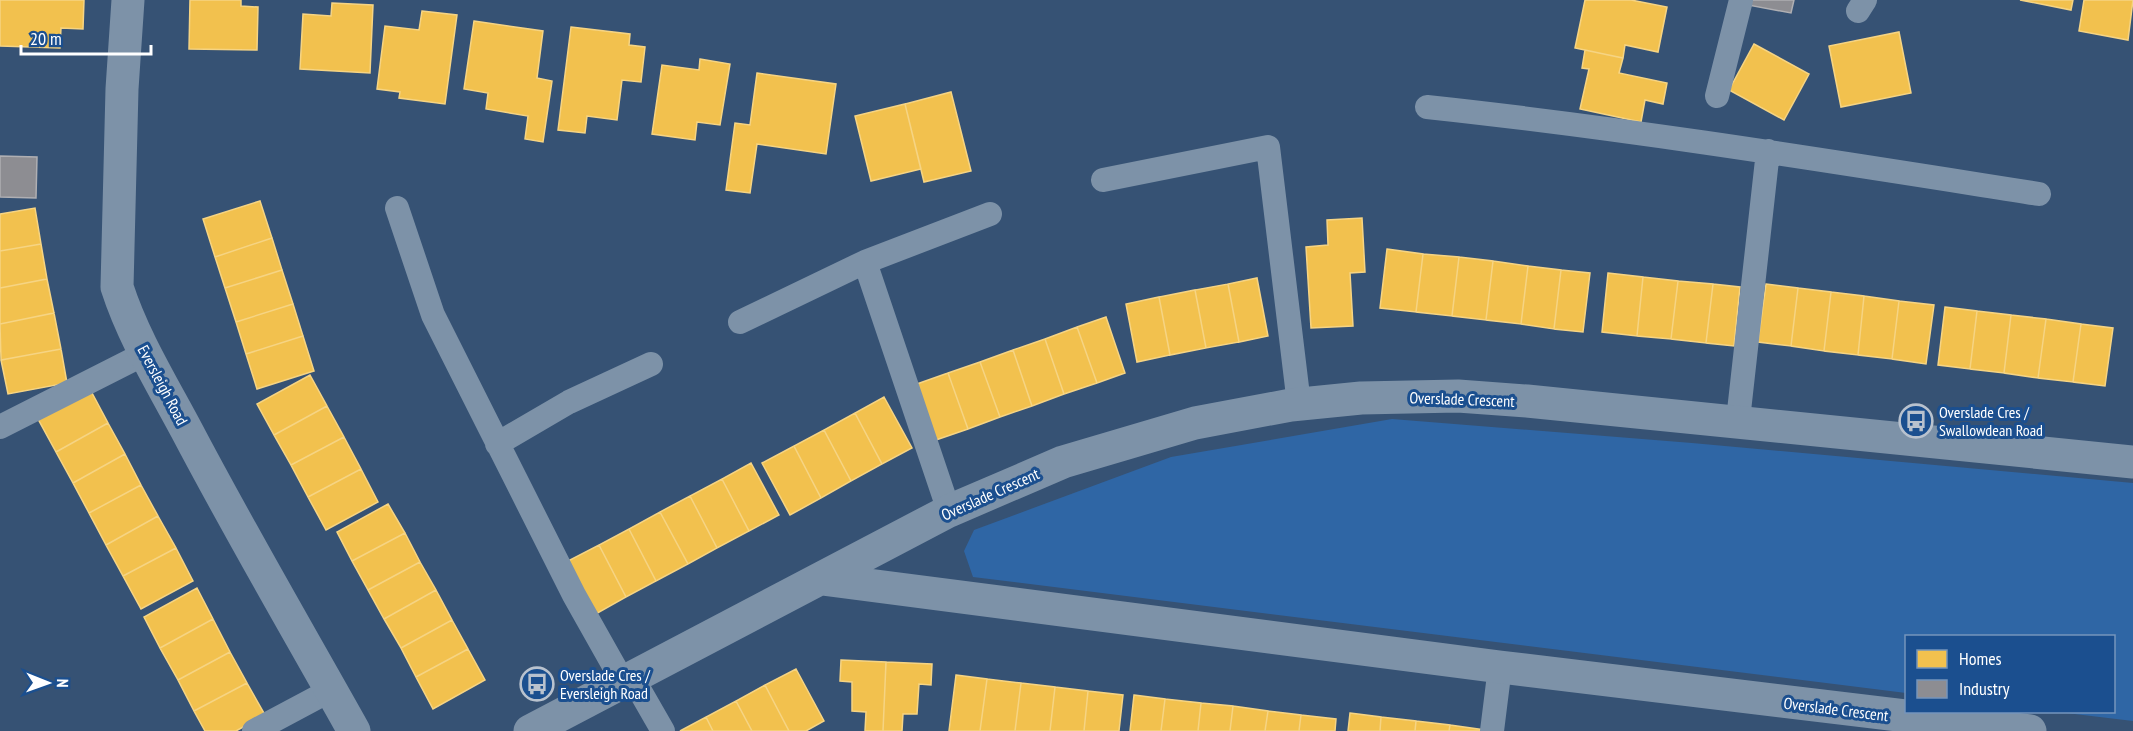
<svg xmlns="http://www.w3.org/2000/svg" width="2133" height="731" viewBox="0 0 2133 731" font-family="'PT Sans Narrow',sans-serif">
<rect width="100%" height="100%" fill="#365274"/>
<!-- green -->
<path fill="#2f66a5" d="M1392,419L1692,443L2133,483V721L2058,712H2114V636H1906V693L973,577L964,551L974,530L1171,457Z"/>
<!-- homes -->
<path fill="#f2c14e" stroke="#f6d483" stroke-width="1.5" d="M0,0H84L83,29L61,28L60,48L0,46Z
M190,0H241V6L258,7L257,50L189,49Z
M1585,0H1631L1667,7L1658,52L1625,45L1623,58L1575,48Z
M2020,0H2073L2071,10Z
M2084,0H2133L2128,40L2079,31Z
M332,3L373,5L370,73L300,69L303,14L331,16Z
M422,11L457,15L445,104L399,98L400,92L377,89L385,26L419,30Z
M474,21L543,31L537,78L552,81L543,142L525,139L528,116L486,109L488,93L464,89Z
M571,27L630,34L629,45L645,47L641,82L622,80L617,120L587,116L585,133L558,130Z
M1899,32L1911,93L1841,107L1829,46Z
M1754,44L1809,74L1784,120L1729,90Z
M1585,50L1623,58L1619,73L1667,83L1663,104L1645,100L1641,122L1580,109L1589,69L1582,68Z
M700,59L730,64L720,125L697,122L695,140L652,134L662,65L699,70Z
M757,73L836,84L826,154L757,144L750,193L726,190L735,123L750,125Z
M951,92L971,171L924,182L905,104Z
M905,104L921,169L871,181L855,116Z
M260,201L272,238L215,257L203,219Z
M35,208L41,244L0,251V214Z
M1362,218L1365,272L1350,273L1353,326L1311,328L1306,247L1328,245L1327,220Z
M272,238L282,270L225,288L215,257Z
M41,244L47,279L0,288V251Z
M1387,249L1423,254L1416,312L1380,308Z
M1423,254L1459,257L1452,316L1416,312Z
M1459,257L1493,261L1486,320L1452,316Z
M1493,261L1528,266L1521,324L1486,320Z
M1528,266L1561,270L1554,329L1521,324Z
M282,270L293,304L236,322L225,288Z
M1561,270L1590,273L1583,332L1554,329Z
M1608,273L1643,277L1637,336L1602,332Z
M1643,277L1678,281L1671,339L1637,336Z
M1257,278L1268,336L1239,342L1228,284Z
M47,279L54,313L0,324V288Z
M1678,281L1713,284L1706,343L1671,339Z
M1228,284L1239,342L1206,348L1195,290Z
M1713,284L1740,287L1734,346L1706,343Z
M1766,284L1798,288L1791,346L1758,342Z
M1798,288L1831,292L1824,351L1791,346Z
M1195,290L1206,348L1170,355L1159,297Z
M1831,292L1864,296L1858,355L1824,351Z
M1864,296L1899,301L1892,359L1858,355Z
M1159,297L1170,355L1137,362L1126,304Z
M1899,301L1934,305L1926,364L1892,359Z
M293,304L303,336L246,354L236,322Z
M1945,307L1977,311L1970,369L1938,365Z
M1977,311L2011,315L2004,373L1970,369Z
M54,313L61,349L1,360L0,324Z
M2011,315L2046,319L2038,378L2004,373Z
M1106,317L1125,373L1097,383L1077,327Z
M2046,319L2081,324L2073,382L2038,378Z
M2081,324L2113,328L2105,386L2073,382Z
M1077,327L1097,383L1064,394L1045,339Z
M303,336L314,371L257,389L246,354Z
M1045,339L1064,394L1032,406L1013,350Z
M61,349L67,383L8,394L1,360Z
M1013,350L1032,406L1000,417L980,362Z
M980,362L1000,417L968,429L948,373Z
M948,373L968,429L933,441L914,385Z
M310,375L327,406L274,435L257,404Z
M91,391L108,423L56,452L38,419Z
M884,397L912,448L882,464L855,413Z
M327,406L344,437L291,465L274,435Z
M855,413L882,464L851,481L824,430Z
M108,423L125,454L73,483L56,452Z
M824,430L851,481L821,498L794,446Z
M344,437L361,469L308,497L291,465Z
M794,446L821,498L790,515L762,463Z
M125,454L141,485L89,513L73,483Z
M751,463L779,515L749,531L722,479Z
M361,469L378,502L326,530L308,497Z
M722,479L749,531L717,548L690,496Z
M141,485L158,516L106,545L89,513Z
M690,496L717,548L688,564L660,512Z
M388,504L405,533L352,561L337,532Z
M660,512L688,564L656,581L629,529Z
M158,516L176,548L123,576L106,545Z
M629,529L656,581L626,597L599,545Z
M405,533L420,562L368,590L352,561Z
M599,545L626,597L594,615L566,562Z
M176,548L193,581L141,609L123,576Z
M420,562L436,590L384,619L368,590Z
M197,588L213,619L160,648L144,617Z
M436,590L452,620L401,648L384,619Z
M213,619L230,652L178,680L160,648Z
M452,620L468,649L416,677L401,648Z
M468,649L485,680L433,709L416,677Z
M230,652L247,683L194,711L178,680Z
M841,660L886,662L883,731H865L866,712L852,711V682L840,681Z
M886,662L932,664L931,685L919,684L917,714H903L902,731H883Z
M796,669L824,721L806,731H789L765,685Z
M956,675L987,679L980,731H949Z
M987,679L1021,683L1015,731H980Z
M247,683L265,715L236,731H205L194,711Z
M1021,683L1055,687L1050,731H1015Z
M765,685L789,731H752L736,701Z
M1055,687L1088,691L1084,731H1050Z
M1088,691L1123,695L1119,731H1084Z
M1134,695L1165,699L1161,731H1130Z
M1165,699L1201,703L1198,731H1161Z
M736,701L752,731H713L706,717Z
M1201,703L1233,706L1230,731H1198Z
M1233,706L1268,711L1265,731H1230Z
M1268,711L1301,715L1299,731H1265Z
M1350,713L1381,717L1380,731H1348Z
M1301,715L1336,719L1335,731H1299Z
M706,717L713,731H680Z
M1381,717L1416,721L1415,731H1380Z
M1416,721L1450,725L1449,731H1415Z
M1450,725L1485,730V731H1449Z"/>
<!-- industry -->
<path fill="#8d8d92" stroke="#afafb3" stroke-width="1.5" d="M1749,0H1794L1791,13L1748,5Z
M0,156L37,157L36,198L0,197Z"/>
<g fill="none" stroke-linecap="round" stroke-linejoin="round">
<!-- lane -->
<path stroke="#7d92a8" stroke-width="24" d="M1858,11L1865,0
M1717,96L1741,0
M1427,107C1632,129 1835,162 2039,194
M1103,180L1268,147L1299,404
M397,208L433,315L574,595L623,682
M740,322L865,262
M1738,420L1768,151
M0,427L146,353
M497,444L569,402L651,364
M949,511L865,262L990,214
M632,677L663,731
M254,731L331,690
M1492,731L1500,667"/>
<!-- street -->
<path stroke="#7d92a8" stroke-width="33" d="M128,0L122,89L117,287C133,337 162,384 187,431C240,532 298,631 354,731
M822,579L1500,667L2030,731
M530,731L949,511L1063,462L1195,423L1291,405L1361,398L1458,396L1527,401L2133,462"/>
</g>
<!-- icons -->
<defs>
<g id="bus-ring" transform="scale(1.725)"><circle r="9.5" fill="#1b4f8f" stroke="#b9c2ce" stroke-width="1.5"/><path d="M-5-6H5V4H4V6H2V4H-2V6H-4V4H-5ZM-3.5-4V0h7V-4ZM-3.5 1.2v1.5H-2V1.2ZM2 1.2v1.5H3.5V1.2Z" fill="#b9c2ce"/></g>
</defs>
<g fill-rule="evenodd">
<use href="#bus-ring" x="1916" y="421"/>
<use href="#bus-ring" x="537" y="684"/>
</g>
<g text-anchor="middle" dominant-baseline="central" stroke-width="6" stroke-linejoin="round" paint-order="stroke">
<!-- street labels -->
<g font-size="16" fill="#fff" stroke="#1b4f8f">
<text transform="translate(163 385) rotate(62)">Eversleigh Road</text>
<text transform="translate(1462 399) rotate(2)">Overslade Crescent</text>
<text transform="translate(990 494) rotate(-24)">Overslade Crescent</text>
<text transform="translate(1836 709) rotate(7)">Overslade Crescent</text>
</g>
<!-- poi labels -->
<g font-size="16" fill="#fff" stroke="#1b4f8f" text-anchor="start">
<text x="1939" y="412">Overslade Cres /<tspan x="1939" dy="18">Swallowdean Road</tspan></text>
<text x="560" y="675">Overslade Cres /<tspan x="560" dy="18">Eversleigh Road</tspan></text>
</g>
</g>
<!-- legend -->
<rect x="1905" y="635" width="210" height="78" fill="#1b4f8f" stroke="#7695bc" stroke-width="1.5"/>
<rect x="1917" y="650" width="30" height="18" fill="#f2c14e" stroke="#7695bc" stroke-width="1.5"/>
<text x="1959" y="665" font-size="18" fill="#ffffff">Homes</text>
<rect x="1917" y="680" width="30" height="18" fill="#8d8d92" stroke="#7695bc" stroke-width="1.5"/>
<text x="1959" y="695" font-size="18" fill="#ffffff">Industry</text>
<!-- north arrow -->
<g transform="translate(48 683) rotate(91)" stroke="#1b4f8f" stroke-width="4.5" paint-order="stroke">
<path d="M0-4.5L10 22L0 15L-10 22Z" fill="#ffffff"/>
<text y="-9" font-size="16" font-weight="bold" text-anchor="middle" fill="#ffffff">N</text>
</g>
<!-- scale -->
<path d="M21 45v9h130v-9" fill="none" stroke="#ffffff" stroke-width="3"/>
<text x="30" y="45" font-size="18" fill="#ffffff" stroke="#1b4f8f" stroke-width="4.5" paint-order="stroke">20 m</text>
</svg>
